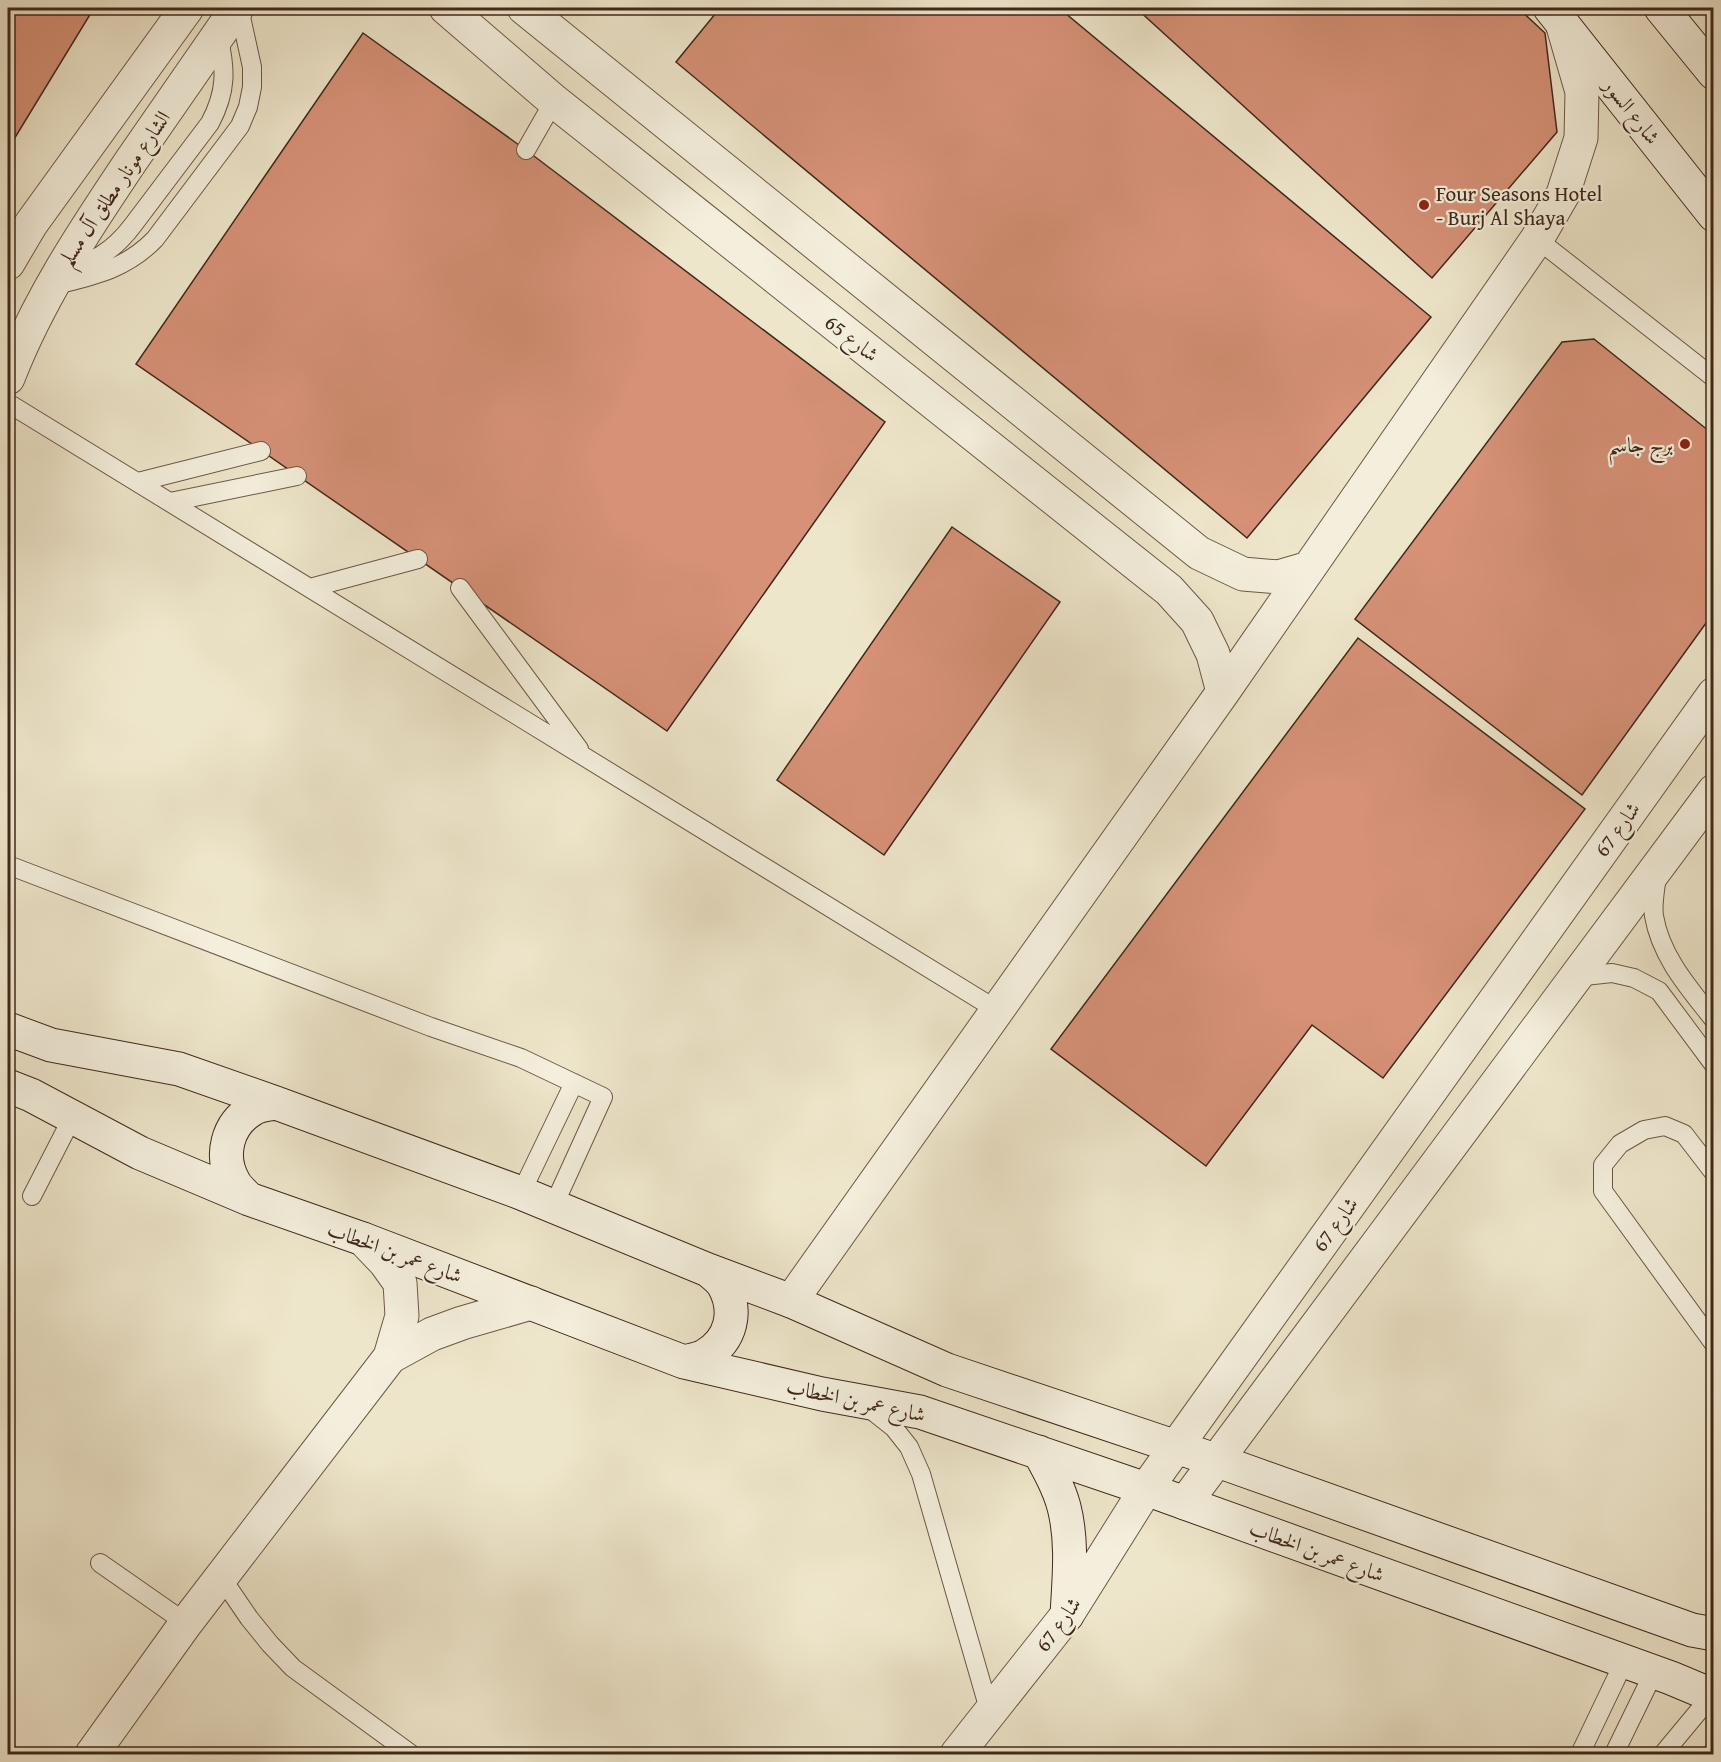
<svg xmlns="http://www.w3.org/2000/svg" width="1721" height="1762" viewBox="0 0 1721 1762" font-family="'Gentium Book Plus',Amiri,serif">
<rect width="100%" height="100%" fill="#eee6cb"/>
<filter id="stains"><feTurbulence type="fractalNoise" baseFrequency=".00333" numOctaves="4"/><feColorMatrix values="0 0 0 0 .2 0 0 0 0 .09 0 0 0 0 .02 0 0 0 .5 -.17"/></filter>
<radialGradient id="worn" r=".72"><stop offset=".6" stop-color="#630" stop-opacity="0"/><stop offset="1" stop-color="#630" stop-opacity=".3"/></radialGradient>
<!-- building -->
<path fill="#d69177" stroke="#40281a" stroke-width="1.5" d="M8,8H94L8,149Z
M720,8H1059L1431,317L1247,538L676,62Z
M1136,8H1518L1545,33L1557,132L1432,278Z
M363,33L526,150L885,422L667,731L136,364Z
M1594,339L1714,435V612L1582,795L1355,619L1562,342Z
M952,527L1060,602L884,855L777,780Z
M1358,638L1585,809L1383,1078L1312,1025L1206,1166L1051,1049Z"/>
<g fill="none" stroke-linecap="round" stroke-linejoin="round">
<!-- lane casing -->
<g stroke="#6c5846" stroke-width="20">
<path id="lane" d="M526,150L554,101
M1537,239L1714,378
M61,271C93,262 112,253 133,225L210,123C227,91 226,69 218,35
M52,286C92,276 125,270 155,239L234,134L240,126L248,107L252,87V67L239,8
M8,403L997,1010
M138,482L261,451
M170,502L297,476
M310,588L418,559
M460,588L579,749
M8,865L431,1027L521,1058L603,1097L553,1207
M1657,874C1656,887 1652,903 1654,916C1661,957 1689,988 1714,1020
M1575,977L1612,973L1634,978L1659,991L1714,1065
M1714,1173L1684,1134L1665,1126L1644,1130L1620,1144L1603,1165V1191L1714,1344
M521,1193L574,1083
M32,1196L72,1118
M870,1409L894,1428L909,1447L921,1474L990,1713
M100,1563L186,1623
M221,1577L249,1618L270,1644L293,1668L411,1754
M1580,1754L1624,1662
M1614,1754L1654,1672
M1663,1754L1712,1695
M1711,1754L1714,1752"/>
</g>
<!-- street casing -->
<g stroke="#6c5846" stroke-width="35">
<path id="street" d="M446,8L554,101L1169,590L1197,621L1213,654L1223,692
M524,8L1199,553L1243,574L1278,577L1309,568
M8,263L31,224L187,8
M8,378C38,300 84,231 131,161C166,110 202,59 237,8
M791,1301L1223,692L1537,239L1563,194L1581,138L1582,92L1562,23
M390,1357L432,1334L462,1323L531,1303
M1185,1503L1714,791
M92,1754L186,1623L390,1357L402,1316L400,1283L385,1262L363,1239
M957,1754L1067,1615L1146,1489L1714,694"/>
</g>
<!-- secondary casing -->
<g stroke="#40281a" stroke-width="35">
<path id="secondary" d="M1550,8L1714,215
M1661,8L1714,73
M8,1029L51,1045L179,1069L276,1103L521,1193L708,1270L791,1301L947,1370L1218,1461L1692,1630L1714,1634
M8,1086L31,1095L140,1153L249,1199L363,1239L684,1362L822,1394L920,1412L1146,1489L1671,1678L1714,1696
M249,1199C244,1194 237,1188 234,1182C219,1156 227,1124 253,1109C259,1105 269,1104 276,1103
M684,1362C691,1360 700,1359 706,1355C731,1340 738,1312 724,1286C721,1280 714,1275 708,1270
M1039,1452C1049,1470 1059,1488 1064,1507C1073,1542 1069,1579 1067,1615"/>
</g>
<!-- lane -->
<use href="#lane" stroke="#f4efdd" stroke-width="18"/>
<!-- street -->
<use href="#street" stroke="#f4efdd" stroke-width="33"/>
<!-- secondary -->
<use href="#secondary" stroke="#f4efdd" stroke-width="33"/>
</g>
<!-- markers -->
<g fill="#8f2418" stroke="#f4efdd" stroke-width="2">
<circle cx="1424" cy="205" r="6"/>
<circle cx="1685" cy="444" r="6"/>
</g>
<g text-anchor="middle" dominant-baseline="central" stroke-width="4.5" stroke-linejoin="round" paint-order="stroke">
<!-- street labels -->
<g font-size="21" fill="#40281a" stroke="#f4efdd">
<text transform="translate(1632 111) rotate(52)">شارع السور</text>
<text transform="translate(114 188) rotate(-56)">الشارع مونار مطلق آل مسلم</text>
<text transform="translate(852 338) rotate(38)">شارع 65</text>
<text transform="translate(1617 829) rotate(-54)">شارع 67</text>
<text transform="translate(1335 1224) rotate(-54)">شارع 67</text>
<text transform="translate(395 1252) rotate(20)">شارع عمر بن الخطاب</text>
<text transform="translate(856 1400) rotate(12)">شارع عمر بن الخطاب</text>
<text transform="translate(1317 1551) rotate(20)">شارع عمر بن الخطاب</text>
<text transform="translate(1058 1624) rotate(-54)">شارع 67</text>
</g>
<!-- poi labels -->
<g font-size="21" fill="#40281a" stroke="#f4efdd" text-anchor="start">
<text x="1436" y="193">Four Seasons Hotel<tspan x="1436" dy="24">- Burj Al Shaya</tspan></text>
<text x="1673" y="444" text-anchor="end">برج جاسم</text>
</g>
</g>
<!-- margin -->
<rect width="1721" height="1762" fill="none" stroke="#eee6cb" stroke-width="30"/>
<rect x="9" y="9" width="1703" height="1744" fill="none" stroke="#40281a" stroke-width="3"/>
<rect x="15" y="15" width="1691" height="1732" fill="none" stroke="#40281a" stroke-width="1.5"/>
<rect width="100%" height="100%" filter="url(#stains)"/>
<rect width="100%" height="100%" fill="url(#worn)"/>
</svg>
